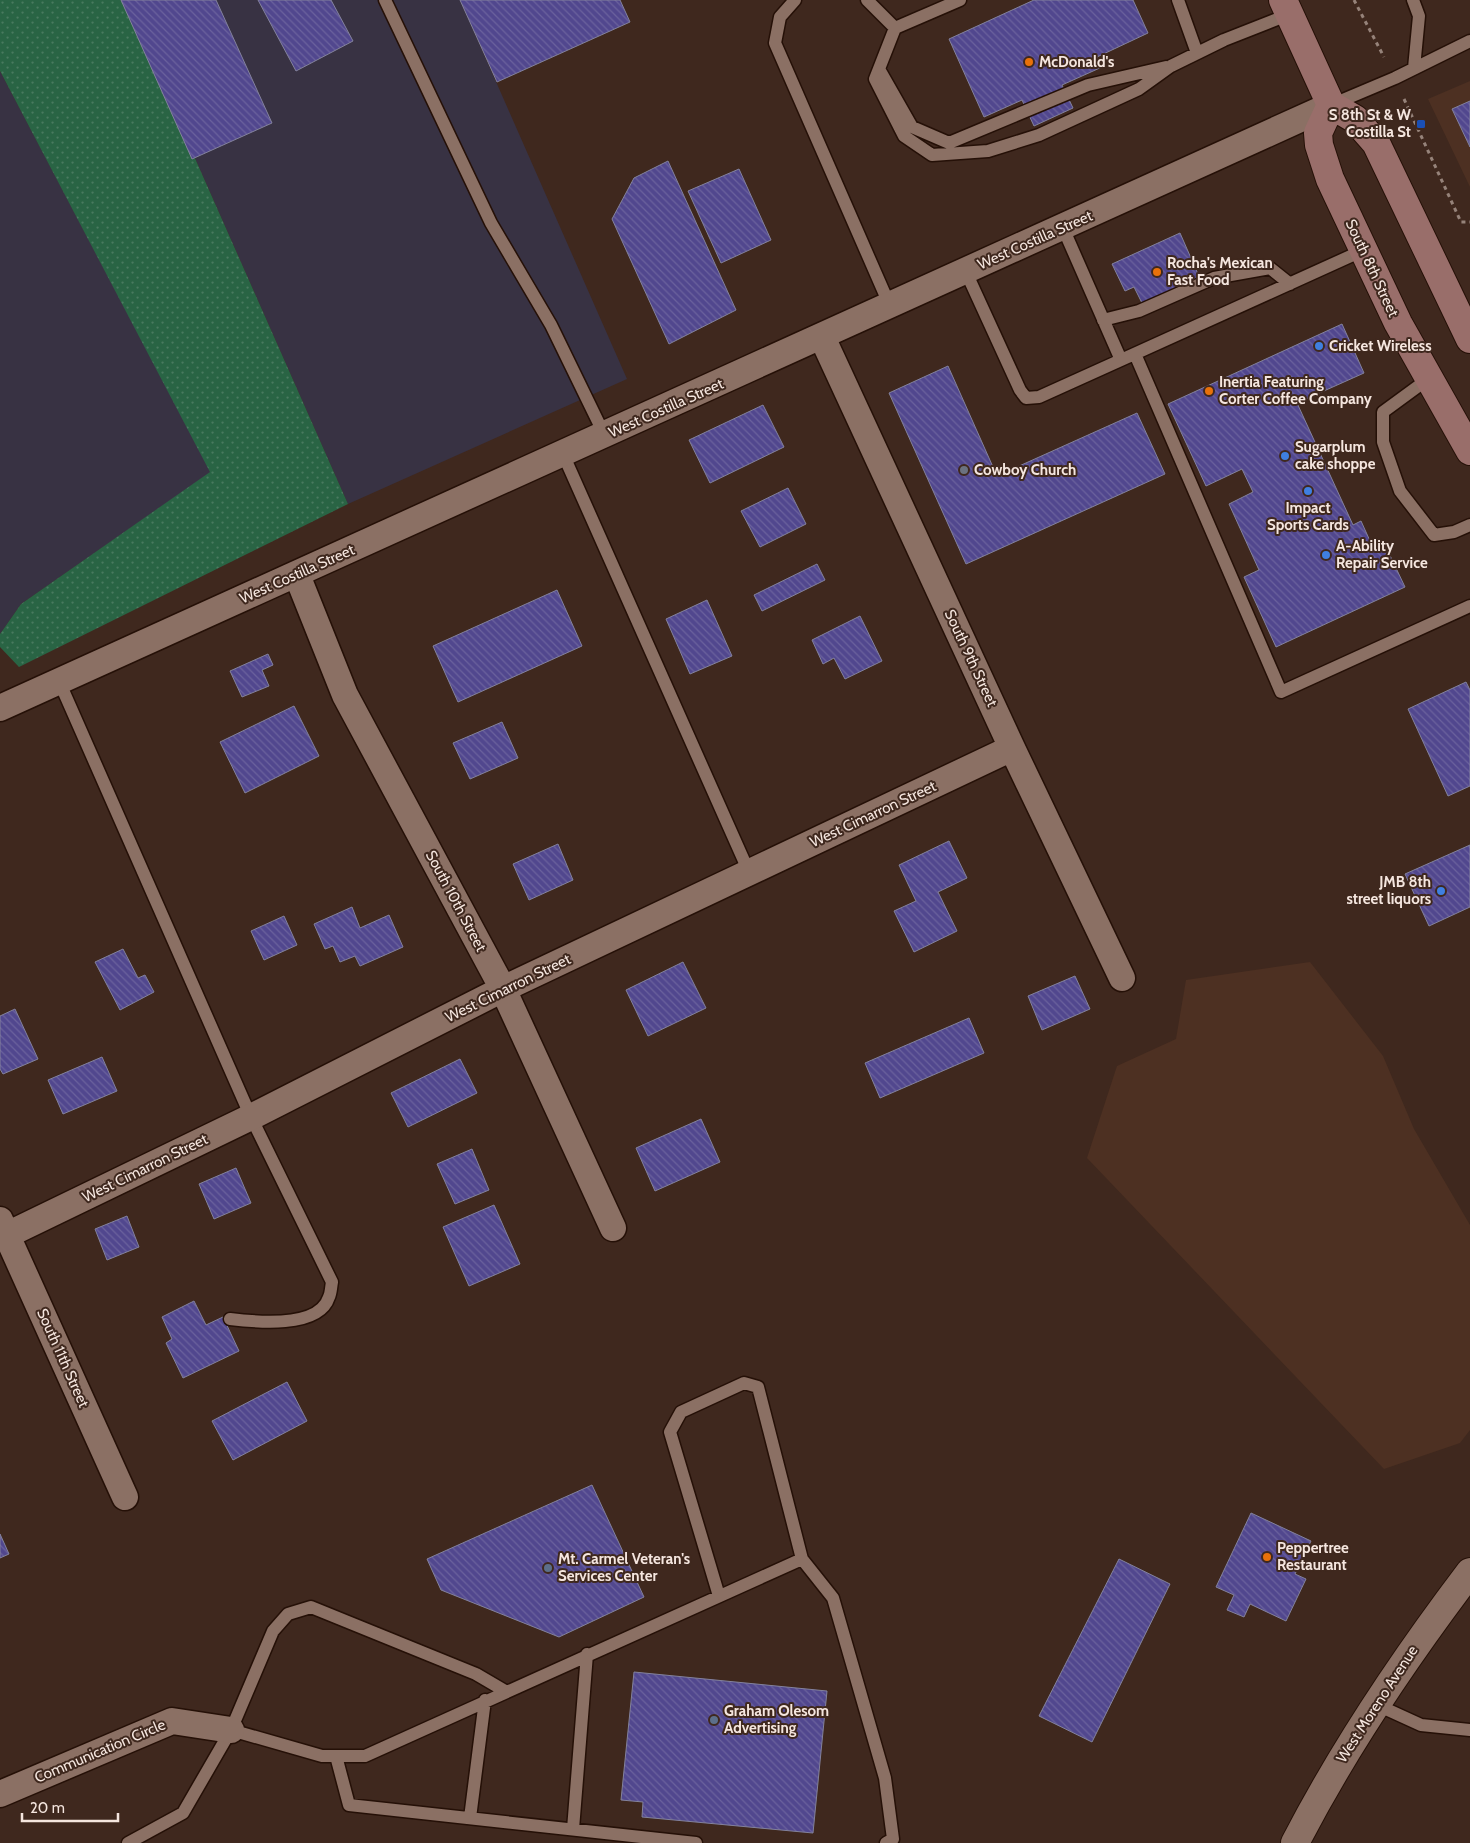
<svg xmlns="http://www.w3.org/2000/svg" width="1470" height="1843" viewBox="0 0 1470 1843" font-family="Cabin,sans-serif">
<defs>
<pattern id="grass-dots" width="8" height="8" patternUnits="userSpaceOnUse" patternTransform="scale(1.25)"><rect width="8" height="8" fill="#296444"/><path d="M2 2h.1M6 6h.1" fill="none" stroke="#497a5f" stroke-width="1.8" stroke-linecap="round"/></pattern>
<pattern id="building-back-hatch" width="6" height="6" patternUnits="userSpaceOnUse" patternTransform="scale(1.25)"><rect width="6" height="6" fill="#51478e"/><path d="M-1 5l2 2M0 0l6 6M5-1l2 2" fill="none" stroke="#6b629d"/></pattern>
</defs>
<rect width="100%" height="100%" fill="#3f281e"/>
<!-- built -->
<path fill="#4d3022" d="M1470,81V187L1428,99Z
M1310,962L1383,1056L1414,1129L1470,1225V1430L1460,1443L1384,1469L1087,1158L1117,1066L1176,1039L1186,980Z"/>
<!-- industrial -->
<path fill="#383243" d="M125,0H460L627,379L348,504Z
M0,71L211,472L21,604L0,634Z"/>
<!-- grass -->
<path fill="url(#grass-dots)" d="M0,0H125L348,504L19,667L0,647V634L21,604L210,472L0,71Z"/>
<!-- building -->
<path fill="url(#building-back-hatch)" stroke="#83829c" d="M121,0H216L272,123L192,159Z
M258,0H331L353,41L296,71Z
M460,0H620L630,22L497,82Z
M1034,0H1133L1148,33L1097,57L1102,67L1062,85L1073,108L1034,126L1022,100L984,117L949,39Z
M1470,101V147L1452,109Z
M668,161L736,310L669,344L612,219L634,178Z
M739,169L771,240L721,263L688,191Z
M1180,233L1201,281L1144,307L1134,287L1125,291L1112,264Z
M1342,324L1364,373L1297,403L1353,525L1361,521L1375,552L1386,547L1405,587L1276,647L1244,577L1259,570L1229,504L1253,492L1242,469L1206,486L1168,404Z
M948,366L997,476L1137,413L1165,474L966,564L889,393Z
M763,405L784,447L710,483L689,440Z
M788,488L806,524L760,547L741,511Z
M817,564L825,580L762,611L754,595Z
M557,590L582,646L458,702L433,646Z
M707,600L732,656L690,674L666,619Z
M860,616L882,661L845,679L834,658L823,664L812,640Z
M268,654L273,665L262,670L269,686L242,697L230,671Z
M1466,682L1470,690V786L1448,796L1408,709Z
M294,706L319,756L245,793L220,742Z
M502,722L518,758L470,779L453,743Z
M949,841L967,878L938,892L957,931L914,952L894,911L916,901L899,865Z
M558,844L573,880L529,900L513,864Z
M1470,845V907L1429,926L1405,874Z
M352,907L360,928L389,915L403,947L360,966L355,956L340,962L333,946L325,949L314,924Z
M284,916L297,945L264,960L251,931Z
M123,949L138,978L145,975L154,992L120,1010L95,962Z
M683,962L706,1008L648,1036L626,990Z
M1075,976L1090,1009L1042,1030L1028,996Z
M15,1009L38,1059L3,1074L0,1069V1016Z
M969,1018L984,1053L880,1098L865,1063Z
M102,1057L117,1091L63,1114L48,1080Z
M460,1059L477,1093L408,1127L391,1093Z
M701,1119L720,1162L655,1191L636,1148Z
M472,1149L489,1190L455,1204L437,1164Z
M236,1168L251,1203L214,1219L199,1184Z
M494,1205L520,1264L469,1286L443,1227Z
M127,1216L139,1247L107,1260L95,1229Z
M194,1301L206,1325L223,1317L239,1351L183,1378L166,1343L172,1339L162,1317Z
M287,1382L307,1421L233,1460L212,1421Z
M592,1485L644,1597L559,1637L441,1590L427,1559Z
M1251,1513L1311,1541L1295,1574L1306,1579L1286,1621L1250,1604L1244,1617L1227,1610L1234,1595L1216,1587Z
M0,1534L9,1554L0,1558Z
M1119,1559L1170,1584L1092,1742L1039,1716Z
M634,1672L827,1691L813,1833L642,1817L643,1802L621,1800Z"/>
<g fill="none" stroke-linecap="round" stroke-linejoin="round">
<!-- service casing -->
<g stroke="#251007" stroke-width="15">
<path id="service" d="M385,0L491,223L551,325L605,436
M795,0L780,17L775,43L890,306
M867,0L895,28
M960,0L895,28L875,79L904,136L932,155L988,151L1039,135L1139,89L1171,66L1224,40L1290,14
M1178,0L1197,53
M1413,0L1419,16L1414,68
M879,69L912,127L949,143L1088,85L1166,67
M1331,105L1395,78L1470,41
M1063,228L1121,360L1364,250
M966,272L1020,390L1026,398L1039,397L1121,360
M1103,320L1139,311L1214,278L1270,268L1290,284
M1135,354L1281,692L1470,606
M1428,379L1383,412V442L1400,491L1434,535L1454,532L1470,525
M563,454L749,872
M59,681L251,1117L332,1282C331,1287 331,1293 329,1297C319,1329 255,1322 230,1319
M719,1596L670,1432L681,1412L744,1383L758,1387L802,1559L833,1598L885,1778L893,1839L886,1843
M1375,1704L1421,1725L1470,1730
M231,1730L322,1756H365L802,1559
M336,1756L349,1805L696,1843
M470,1818L485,1700
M573,1829L587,1654
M128,1843L183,1813L231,1730L273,1631L288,1614L311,1607L476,1674L505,1691"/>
</g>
<!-- minor casing -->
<g stroke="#251007" stroke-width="29">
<path id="minor" d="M822,337L1012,748L1122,978
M297,575L345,695L503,989L613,1228
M0,708L1331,105
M0,1220L125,1497
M7,1235L251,1117L503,989L1012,748
M0,1794L172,1721L231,1730"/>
</g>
<!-- tertiary casing -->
<g stroke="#251007" stroke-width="30">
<path id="tertiary" d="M1295,1843C1345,1746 1404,1659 1470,1572"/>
</g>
<!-- secondary casing -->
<g stroke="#251007" stroke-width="30">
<path id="secondary" d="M1283,0L1331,105L1355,119L1376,143L1470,339
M1331,105L1318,133L1319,145L1330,179L1398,323L1470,451"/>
</g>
<!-- path -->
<path stroke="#96837a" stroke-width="3" stroke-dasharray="4 4" stroke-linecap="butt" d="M1354,0L1384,57
M1404,99L1461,222H1470"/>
<!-- service -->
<use href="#service" stroke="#8b7064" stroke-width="12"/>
<!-- minor -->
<use href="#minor" stroke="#8b7064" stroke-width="26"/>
<!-- tertiary -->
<use href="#tertiary" stroke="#8b7064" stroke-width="28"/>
<!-- secondary -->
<use href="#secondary" stroke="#996e6a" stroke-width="28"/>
</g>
<!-- markers -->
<g fill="#e8710a" stroke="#3f281e" stroke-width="2">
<circle cx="1029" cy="62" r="5"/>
<circle cx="1157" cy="272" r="5"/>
<circle cx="1209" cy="391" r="5"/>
<circle cx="1267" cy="1557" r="5"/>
</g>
<rect fill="#1a4fb4" stroke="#3f281e" stroke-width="2" x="1416" y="119" width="10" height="10" rx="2.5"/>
<g fill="#3f7fe0" stroke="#3f281e" stroke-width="2">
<circle cx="1319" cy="346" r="5"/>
<circle cx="1285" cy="456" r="5"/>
<circle cx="1308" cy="491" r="5"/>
<circle cx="1326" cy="555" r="5"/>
<circle cx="1441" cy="891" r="5"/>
</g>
<circle fill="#6b7280" stroke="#3f281e" stroke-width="2" cx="964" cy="470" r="5"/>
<g fill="#5c6f8a" stroke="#3f281e" stroke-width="2">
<circle cx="548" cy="1568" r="5"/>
<circle cx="714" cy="1720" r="5"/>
</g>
<g text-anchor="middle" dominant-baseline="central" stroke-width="4" stroke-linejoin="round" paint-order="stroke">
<!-- poi labels -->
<g font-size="15" font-weight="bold" fill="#f5e6df" stroke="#3f281e" text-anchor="start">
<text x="1039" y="62">McDonald's</text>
<text x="1411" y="115" text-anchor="end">S 8th St &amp; W<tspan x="1411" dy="17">Costilla St</tspan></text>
<text x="1167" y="263">Rocha's Mexican<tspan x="1167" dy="17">Fast Food</tspan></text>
<text x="1329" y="346">Cricket Wireless</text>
<text x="1219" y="382">Inertia Featuring<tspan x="1219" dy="17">Corter Coffee Company</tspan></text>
<text x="1295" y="447">Sugarplum<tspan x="1295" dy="17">cake shoppe</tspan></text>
<text x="974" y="470">Cowboy Church</text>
<text x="1308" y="508" text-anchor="middle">Impact<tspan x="1308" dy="17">Sports Cards</tspan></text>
<text x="1336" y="546">A-Ability<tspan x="1336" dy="17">Repair Service</tspan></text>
<text x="1431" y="882" text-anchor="end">JMB 8th<tspan x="1431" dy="17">street liquors</tspan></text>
<text x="1277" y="1548">Peppertree<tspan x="1277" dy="17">Restaurant</tspan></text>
<text x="558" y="1559">Mt. Carmel Veteran's<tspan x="558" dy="17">Services Center</tspan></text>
<text x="724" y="1711">Graham Olesom<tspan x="724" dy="17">Advertising</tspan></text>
</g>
<!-- street labels -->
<g font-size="15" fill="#f5e6df" stroke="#3f281e">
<text transform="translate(1035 240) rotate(-24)">West Costilla Street</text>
<text transform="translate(1372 268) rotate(65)">South 8th Street</text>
<text transform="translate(666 408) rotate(-24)">West Costilla Street</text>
<text transform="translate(297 574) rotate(-24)">West Costilla Street</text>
<text transform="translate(971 658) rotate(65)">South 9th Street</text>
<text transform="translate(873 814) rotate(-25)">West Cimarron Street</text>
<text transform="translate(456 901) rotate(62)">South 10th Street</text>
<text transform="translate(508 988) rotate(-26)">West Cimarron Street</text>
<text transform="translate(145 1168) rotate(-26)">West Cimarron Street</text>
<text transform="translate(63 1358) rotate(66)">South 11th Street</text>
<text transform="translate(1377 1704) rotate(-57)">West Moreno Avenue</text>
<text transform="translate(100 1751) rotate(-23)">Communication Circle</text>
</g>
</g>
<!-- scale -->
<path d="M22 1813v8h96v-8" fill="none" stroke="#f5e6df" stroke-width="2.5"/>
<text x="30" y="1813" font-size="15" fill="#f5e6df" stroke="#3f281e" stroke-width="4" paint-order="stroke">20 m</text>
</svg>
